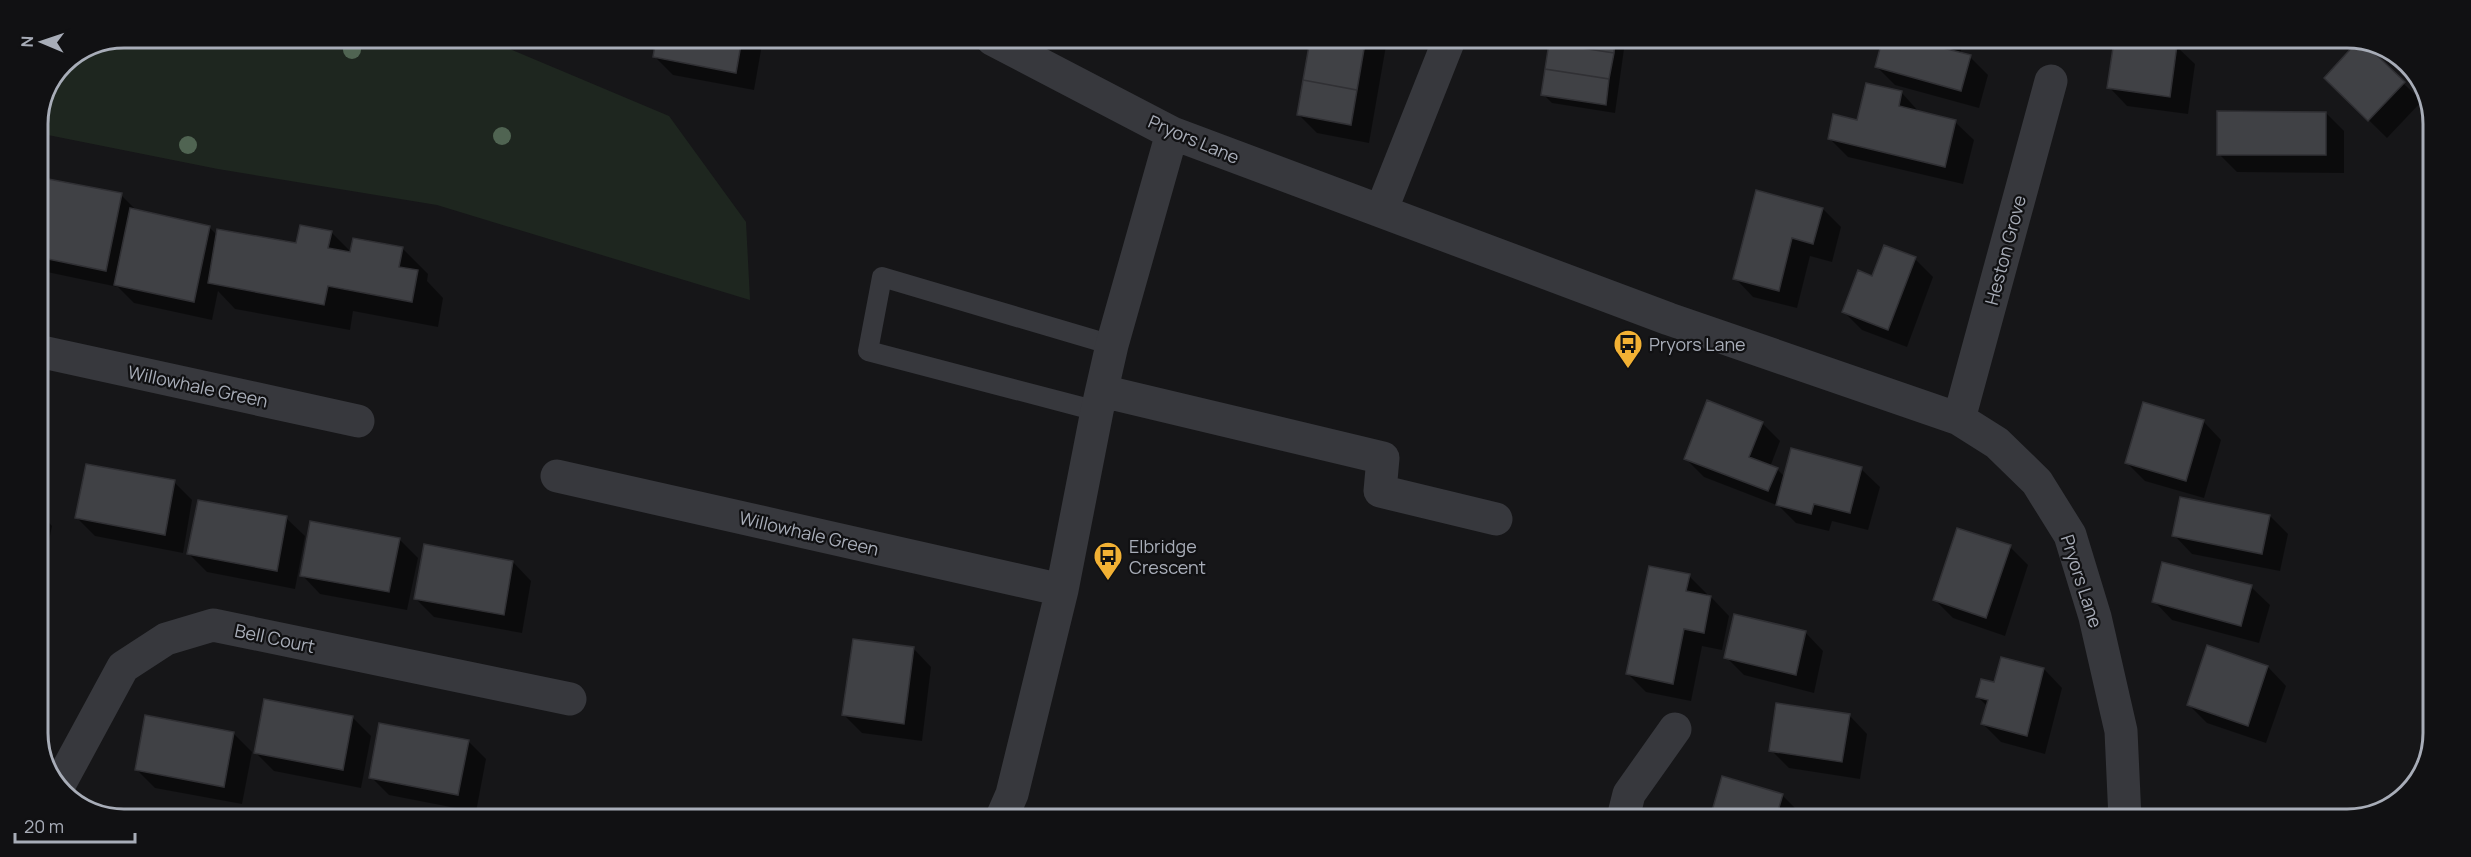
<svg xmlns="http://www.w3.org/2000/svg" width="2471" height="857" viewBox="0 0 2471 857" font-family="Manrope,sans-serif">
<rect width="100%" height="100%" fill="#161618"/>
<!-- green -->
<path fill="#1e261f" d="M124,38H469L498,44L669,116L746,222L750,300L437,205L218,169L38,133V119L63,63Z"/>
<!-- shadow -->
<path fill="#0007" d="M657,39H763L754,90L673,75L654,56Z
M1312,40H1387L1369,143L1317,133L1299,115Z
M1550,40L1638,41V44L1625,42L1615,113L1552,103L1543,94Z
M1883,41H1964L1960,54L1970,57L1988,75L1979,108L1895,85L1876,66Z
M2115,41L2146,42L2176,46L2195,64L2188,114L2127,106L2109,87Z
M2359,42L2422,101L2387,138L2326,78Z
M1867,85L1902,93L1920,113L1955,122L1974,140L1963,184L1848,157L1829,138L1858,121Z
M2326,113L2344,131V173L2237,172L2219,154Z
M38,175L44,181L121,195L138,212L209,227L218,236L297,245L331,232L352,253L402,248L428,274L427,281L443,298L438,327L353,311L350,330L235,309L218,291L212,320L134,303L118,287L47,272L38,263Z
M1823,209L1841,227L1832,262L1810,256L1797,308L1753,297L1735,278Z
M1915,259L1933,277L1907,347L1862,330L1843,311Z
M2203,421L2221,440L2204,498L2145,481L2127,463Z
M1762,423L1780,441L1770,467L1777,469L1785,477L1861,469L1880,487L1868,530L1832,521L1829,531L1796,523L1779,506L1704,477L1686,459Z
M174,482L192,500L183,553L95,536L77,518Z
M38,511L52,526L38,595Z
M2270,516L2288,534L2280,571L2192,554L2174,535Z
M286,518L305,536L295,589L207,572L189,554Z
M399,539L418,558L407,610L320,594L302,575Z
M2010,547L2028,565L2005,636L1953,618L1935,600Z
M513,562L531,581L522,633L434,617L415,598Z
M1689,576L1707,594V597H1711L1729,616L1722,650L1702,646L1691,701L1646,692L1628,674Z
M2251,587L2270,605L2259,643L2172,620L2154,601Z
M1805,632L1823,651L1814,693L1744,675L1726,657Z
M38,637L45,644L38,682Z
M2208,647L2268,667L2286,686L2266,743L2207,723L2189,705Z
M913,648L931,667L922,741L862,733L844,715Z
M2002,659L2044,669L2062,688L2045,754L2001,742L1983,724L1987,706L1977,696L1995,684Z
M1849,715L1867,734L1860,779L1789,768L1771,750Z
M352,717L371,736L361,788L274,771L256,753Z
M234,734L252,752L242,804L155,788L136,769Z
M468,741L486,759L476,812L389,795L371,777Z
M1723,778L1782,795L1800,813L1799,818H1712Z"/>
<!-- building -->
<path fill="#404145" stroke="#303034" stroke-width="1.5" d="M656,39H742L736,73L653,57Z
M1310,40L1364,49L1357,90L1303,80Z
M1315,40H1366L1364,49Z
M1549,40H1615L1614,53L1549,43Z
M1882,41H1941L1939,47L1971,55L1961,91L1875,67Z
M2114,41L2156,42L2177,45L2170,97L2107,88Z
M2357,42H2363L2405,82L2368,121L2324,78Z
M1549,43L1614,53L1609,79L1545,69Z
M1545,69L1609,79L1606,105L1541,95Z
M1303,80L1357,90L1351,125L1297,115Z
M1866,83L1902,91L1899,106L1956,120L1945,167L1828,139L1833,114L1857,120Z
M2217,111L2326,112V155H2217Z
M43,178L122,193L106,271L38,257V204Z
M1756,190L1823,208L1813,244L1792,238L1779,291L1733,279Z
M130,208L210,226L194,302L114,285Z
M300,225L332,231L328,248L350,252L353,238L403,247L399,267L418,270L412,302L328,286L324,305L208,283L217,229L296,243Z
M1884,245L1916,257L1888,330L1842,312L1858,270L1872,276Z
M1707,400L1763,422L1749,457L1778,468L1768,491L1684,459Z
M2143,402L2204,420L2186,481L2125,463Z
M1791,448L1862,467L1850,513L1814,504L1811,514L1776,505Z
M86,464L175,480L165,535L75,518Z
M2180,497L2270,515L2262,554L2172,536Z
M198,500L287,516L277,571L187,554Z
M310,521L400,538L389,592L300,576Z
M1957,528L2011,545L1986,618L1933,600Z
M424,544L513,561L504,615L414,599Z
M2162,562L2252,585L2241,626L2152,602Z
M1649,566L1690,574L1686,591L1711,596L1704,633L1684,629L1673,684L1626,674Z
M1734,614L1806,631L1796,675L1724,658Z
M853,639L914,647L904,724L842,715Z
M2207,645L2268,666L2248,726L2187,705Z
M2001,657L2044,668L2027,736L1981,724L1988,700L1976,697L1981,679L1994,682Z
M264,699L353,716L343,770L254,753Z
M1776,703L1850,714L1842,762L1769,751Z
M145,715L234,732L224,787L135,770Z
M379,723L469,740L458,795L369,778Z
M1722,776L1783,794L1776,818H1710Z"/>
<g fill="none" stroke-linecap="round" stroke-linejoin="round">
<!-- service -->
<path stroke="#37383d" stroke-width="20" d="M1097,411L868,351L882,277L1112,345"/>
<!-- minor -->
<path stroke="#37383d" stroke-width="33" d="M992,39L1172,133L1669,319L1959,419L1997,443L2037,482L2070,535L2095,617L2121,731L2125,819
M1381,211L1449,40
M38,351L358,421
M1102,391L1383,458L1380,491L1496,519
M1959,419L2051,81
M557,476L1062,590
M58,787L123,667L166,639L213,625L570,699
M1002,817L1012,794L1062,590L1097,411L1112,345L1172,133
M1623,818L1629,794L1675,729"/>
</g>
<!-- trees -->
<g fill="#506452">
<circle cx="352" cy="50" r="9"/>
<circle cx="502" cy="136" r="9"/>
<circle cx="188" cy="145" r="9"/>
</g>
<!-- icons -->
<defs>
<g id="bus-pin" transform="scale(1.5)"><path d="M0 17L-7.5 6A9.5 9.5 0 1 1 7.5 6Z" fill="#f2b134" stroke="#111113"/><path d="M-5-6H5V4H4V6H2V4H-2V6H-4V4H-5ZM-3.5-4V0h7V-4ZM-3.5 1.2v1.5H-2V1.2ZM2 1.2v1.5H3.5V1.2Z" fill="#111"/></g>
</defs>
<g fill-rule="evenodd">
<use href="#bus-pin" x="1628" y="344"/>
<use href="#bus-pin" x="1108" y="556"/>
</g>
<g text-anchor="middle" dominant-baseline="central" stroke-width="4.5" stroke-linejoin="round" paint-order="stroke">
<!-- street labels -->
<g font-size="18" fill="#a8adb8" stroke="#111113">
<text transform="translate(1194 139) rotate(23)">Pryors Lane</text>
<text transform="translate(2005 250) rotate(-75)">Heston Grove</text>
<text transform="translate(198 386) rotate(12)">Willowhale Green</text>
<text transform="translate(809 533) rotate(13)">Willowhale Green</text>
<text transform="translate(2082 581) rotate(72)">Pryors Lane</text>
<text transform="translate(275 638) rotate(12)">Bell Court</text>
</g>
<!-- poi labels -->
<g font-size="18" fill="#a8adb8" stroke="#111113" text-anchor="start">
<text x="1649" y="344">Pryors Lane</text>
<text x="1129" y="546">Elbridge<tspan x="1129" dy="21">Crescent</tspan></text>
</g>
</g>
<!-- crop -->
<path d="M0 0H2471V857H0ZM124 48H2347A76 76 0 0 1 2423 124V733A76 76 0 0 1 2347 809H124A76 76 0 0 1 48 733V124A76 76 0 0 1 124 48Z" fill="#111113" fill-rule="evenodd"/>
<path fill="none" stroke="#a8adb8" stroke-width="3" d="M124 48H2347A76 76 0 0 1 2423 124V733A76 76 0 0 1 2347 809H124A76 76 0 0 1 48 733V124A76 76 0 0 1 124 48Z"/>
<!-- north arrow -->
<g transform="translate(42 42) rotate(272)" stroke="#111113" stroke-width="4.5" paint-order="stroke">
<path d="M0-4.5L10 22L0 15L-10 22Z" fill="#a8adb8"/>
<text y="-9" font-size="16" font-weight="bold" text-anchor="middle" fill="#a8adb8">N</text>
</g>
<!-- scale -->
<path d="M15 833v9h120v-9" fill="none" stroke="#a8adb8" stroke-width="3"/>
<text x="24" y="833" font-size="18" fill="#a8adb8" stroke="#111113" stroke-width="4.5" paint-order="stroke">20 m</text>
</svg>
